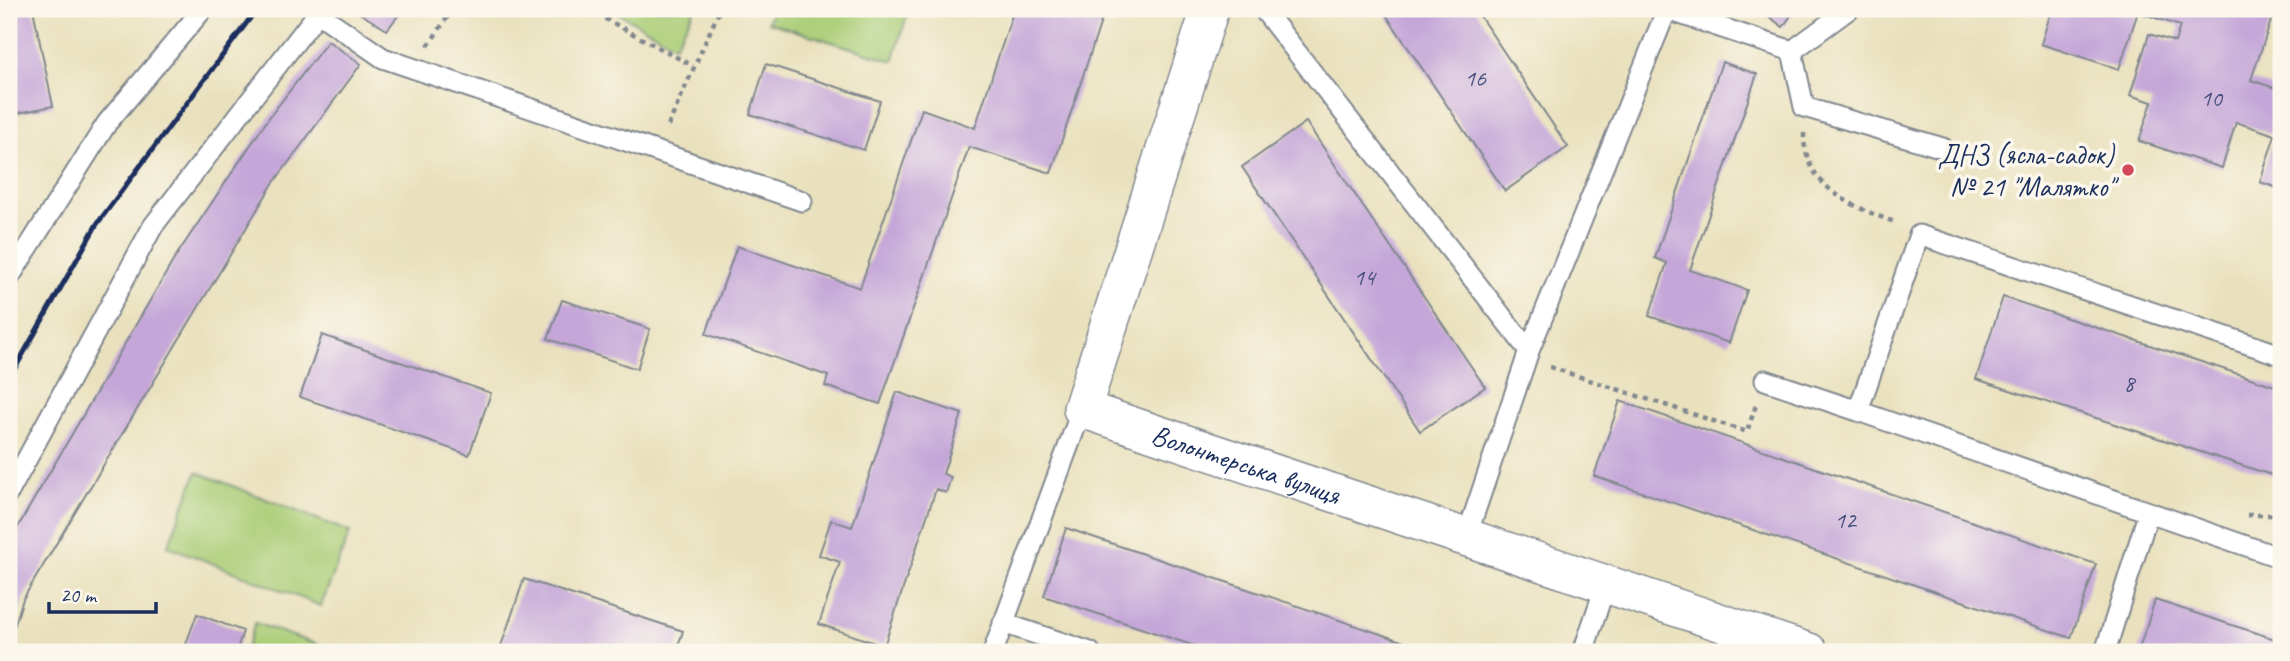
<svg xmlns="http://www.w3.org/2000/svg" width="2290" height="661" viewBox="0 0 2290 661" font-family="Caveat,sans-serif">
<rect width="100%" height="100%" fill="#fbf7ec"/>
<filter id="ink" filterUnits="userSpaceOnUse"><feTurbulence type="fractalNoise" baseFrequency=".0143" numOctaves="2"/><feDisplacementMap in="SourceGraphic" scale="14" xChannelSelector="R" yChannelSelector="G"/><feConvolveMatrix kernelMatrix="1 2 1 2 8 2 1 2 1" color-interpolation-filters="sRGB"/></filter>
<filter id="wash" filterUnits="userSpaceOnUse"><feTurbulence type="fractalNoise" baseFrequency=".00686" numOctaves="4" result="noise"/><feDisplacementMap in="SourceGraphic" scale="28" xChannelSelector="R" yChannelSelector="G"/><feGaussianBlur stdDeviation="1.57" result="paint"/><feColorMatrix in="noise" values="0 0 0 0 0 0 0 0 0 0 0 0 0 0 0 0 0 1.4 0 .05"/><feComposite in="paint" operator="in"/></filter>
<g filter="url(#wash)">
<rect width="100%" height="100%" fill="#e9e1bd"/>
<!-- green -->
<path fill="#aacd77" stroke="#627e6a" stroke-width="2" d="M611,9H695L675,45Z
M773,9H909L893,61L768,22Z
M197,472L350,532L321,606L168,546Z
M255,623L339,652H245Z"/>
<g id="blocks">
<!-- building -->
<path fill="#c4a6d8" d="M9,9H33L53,106L9,115Z
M353,9H403L387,30Z
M1014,9H1105L1051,173L969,147L880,404L825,386L828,376L706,334L737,246L860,288L922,109L975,128Z
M1382,9H1475L1568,147L1505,191Z
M1759,9H1790L1794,11L1783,27Z
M2052,9H2275L2251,80L2281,90V189L2260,182L2275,135L2236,122L2222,168L2139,141L2152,102L2130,95L2149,34L2175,42L2180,26L2138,12L2119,69L2041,44Z
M328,41L361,64L272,185L23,599L9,643V542L176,256L268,119Z
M1722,62L1757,74L1690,270L1747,290L1729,343L1649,316L1667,263L1655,258Z
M766,64L880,101L864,150L750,114Z
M1306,122L1485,387L1420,431L1242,167Z
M2003,297L2281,388V478L1976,379Z
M562,300L650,329L637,369L548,339Z
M322,335L491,393L469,455L300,397Z
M897,392L962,414L943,474L951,477L946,493L936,489L884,646L819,624L840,562L819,555L831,520L852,527Z
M1620,401L2096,564L2071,638L1594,476Z
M1066,528L1434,652H1213L1044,596Z
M524,579L683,631L676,652H499Z
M2155,600L2281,641V652H2138Z
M197,614L243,631L236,652H183Z"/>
</g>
</g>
<g filter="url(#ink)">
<use href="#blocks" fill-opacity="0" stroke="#82888e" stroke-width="2"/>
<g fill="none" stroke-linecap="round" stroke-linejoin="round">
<!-- service casing -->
<g stroke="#82888e" stroke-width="23">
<path id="service" d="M1263,9L1529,351
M1665,9L1792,51L1804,107L1943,148
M318,13L383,58L802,201
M1792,51L1849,9
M9,278L107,123L203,9
M2281,355L1919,235L1858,411L2281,558
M1765,380L1858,411
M9,492L153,226L321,9
M1466,538L1529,351L1667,9
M1003,623L1090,652
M993,652L1082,409
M1583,652L1606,584
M2105,652L2148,514"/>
</g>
<!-- minor casing -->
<g stroke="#82888e" stroke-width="40">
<g id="minor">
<path id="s1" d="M1210,9L1082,409L1809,652"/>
</g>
</g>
<!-- path -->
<path stroke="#82888e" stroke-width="4.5" stroke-dasharray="5 5" stroke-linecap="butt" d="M587,9L693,66
M428,46L453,9
M668,126L720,9
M1804,133C1803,187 1853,207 1897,223
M1550,367L1747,432L1756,405
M2247,515H2281"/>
<!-- service -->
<use href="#service" stroke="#fff" stroke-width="19"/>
<!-- minor -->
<use href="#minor" stroke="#fff" stroke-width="37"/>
<!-- rail -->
<path stroke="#1b2f5e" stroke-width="5" d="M9,379L97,224L257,9"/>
</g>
</g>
<!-- markers -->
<circle fill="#d1495b" stroke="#fbf7ec" stroke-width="2.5" cx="2128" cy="170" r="7"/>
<g text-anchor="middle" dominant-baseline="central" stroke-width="7" stroke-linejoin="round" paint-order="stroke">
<!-- number labels -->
<g font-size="24" fill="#454d7c">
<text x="1475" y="78">16</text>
<text x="2211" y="98">10</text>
<text x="1364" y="277">14</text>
<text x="2129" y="383">8</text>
<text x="1845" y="520">12</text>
</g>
<!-- poi labels -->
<g font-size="28" fill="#1b2f5e" stroke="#fbf7ec" text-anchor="end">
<text x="2114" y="154">ДНЗ (ясла-садок)<tspan x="2114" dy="32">№ 21 "Малятко"</tspan></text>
</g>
<!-- street labels -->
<g font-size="28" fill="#1b2f5e" stroke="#fbf7ec">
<text stroke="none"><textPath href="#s1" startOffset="593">Волонтерська вулиця</textPath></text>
</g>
</g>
<!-- margin -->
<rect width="2290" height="661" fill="none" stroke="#fbf7ec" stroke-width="35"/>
<!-- scale -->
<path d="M49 602v10h107v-10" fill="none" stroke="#1b2f5e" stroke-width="3.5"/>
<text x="60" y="602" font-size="21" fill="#1b2f5e" stroke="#fbf7ec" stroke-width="5" paint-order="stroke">20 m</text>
</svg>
